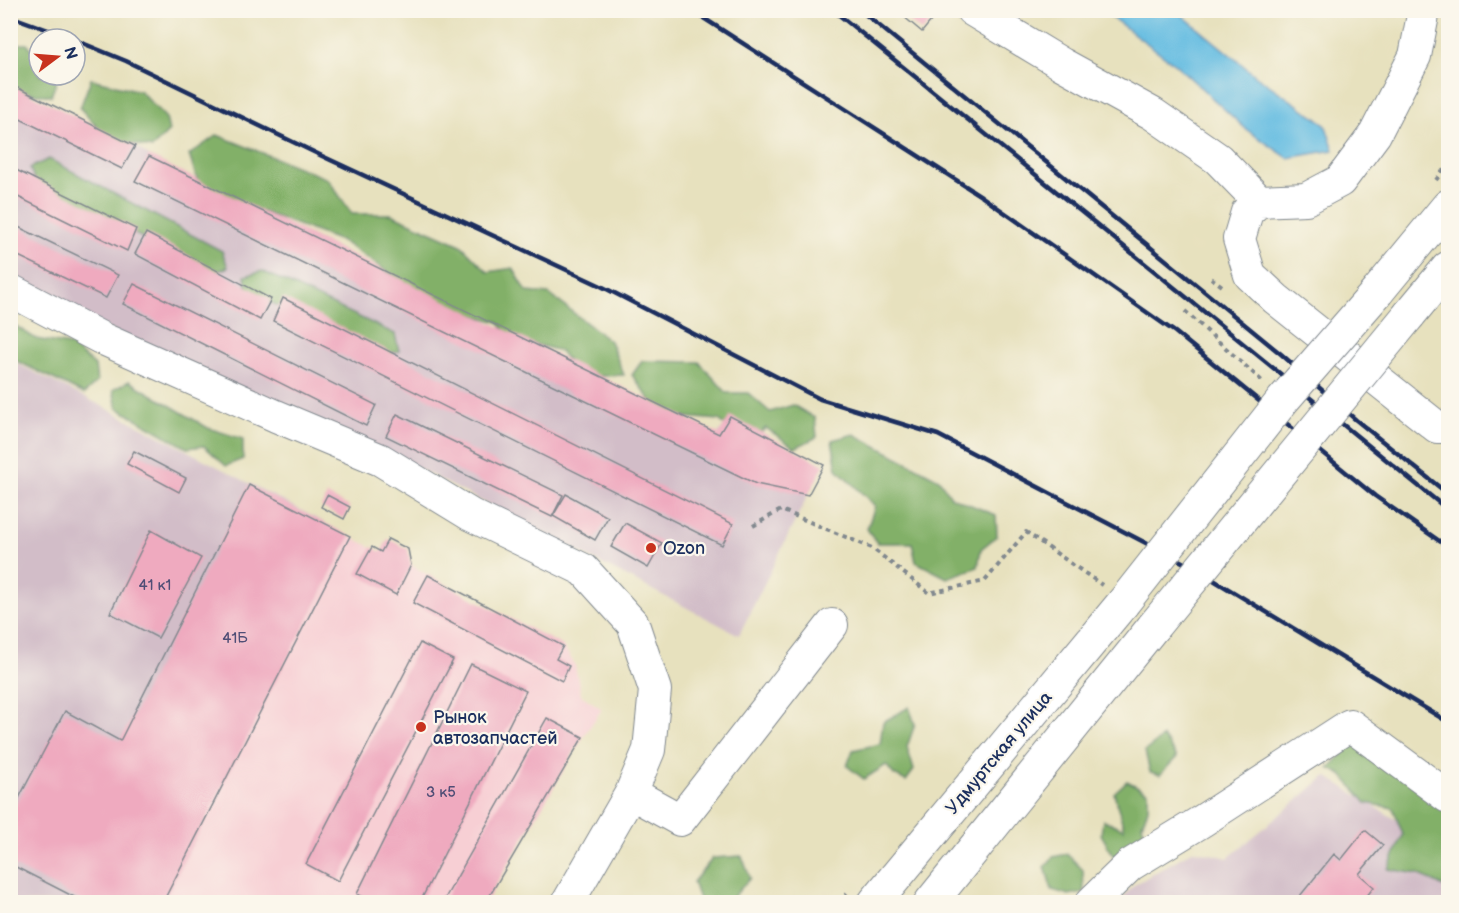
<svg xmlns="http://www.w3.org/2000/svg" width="1459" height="913" viewBox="0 0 1459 913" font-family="'Balsamiq Sans',sans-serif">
<rect width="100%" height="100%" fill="#fbf7ec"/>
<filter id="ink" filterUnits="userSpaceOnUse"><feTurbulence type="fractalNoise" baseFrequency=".0167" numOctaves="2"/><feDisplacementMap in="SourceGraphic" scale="12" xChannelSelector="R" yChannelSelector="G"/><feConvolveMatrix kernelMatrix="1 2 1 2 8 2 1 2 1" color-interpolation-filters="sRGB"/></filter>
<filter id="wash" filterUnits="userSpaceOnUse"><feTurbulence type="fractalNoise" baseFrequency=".008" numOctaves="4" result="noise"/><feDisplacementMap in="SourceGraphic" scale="24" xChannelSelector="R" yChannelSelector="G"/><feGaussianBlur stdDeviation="1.35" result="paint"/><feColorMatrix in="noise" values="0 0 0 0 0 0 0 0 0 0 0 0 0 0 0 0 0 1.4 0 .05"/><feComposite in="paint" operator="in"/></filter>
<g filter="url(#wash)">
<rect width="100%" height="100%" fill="#e7e1be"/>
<!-- built -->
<path fill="#f7cfd4" d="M350,536L381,552L388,539L408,549L411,565L428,575L563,646L575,665L581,695L602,709L583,737L486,902H163Z"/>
<!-- industrial -->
<path fill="#d2bdc8" d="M10,84L135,146L149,156L718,434L730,416L824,465L808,495L739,635L391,454L147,350L11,277Z
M10,360L100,405L350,536L163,902H11Z
M1326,776L1448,852V902H1119L1134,885L1194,850L1228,858Z"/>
<!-- forest -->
<path fill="#82b068" stroke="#4e7063" stroke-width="1.5" d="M10,44H27L39,57V75H56L58,78L51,96L11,90Z
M91,79L140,91L166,118L169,131L152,148L108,139L80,108Z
M217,135L328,179L352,214H391L461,245L488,272L513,268L527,292L549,294L610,341L624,375L581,377L560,351L508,337L499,322L440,307L343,242L200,188L189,155Z
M49,159L222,251L228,267L214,273L37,186L30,168Z
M262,271L395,334L399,351L386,355L248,292L245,276Z
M11,323L36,339L70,345L95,366L97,382L84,394L11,358Z
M642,361L699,362L727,393H748L770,412L793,405L815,418L817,437L795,448L766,428L748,444L719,420L661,415L632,375Z
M129,381L208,428L243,439V459L226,466L204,446L187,448L117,408L113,390Z
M854,434L939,479L951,497L996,515L997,536L981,549L978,567L947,578L916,562L912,543H877L867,529L875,506L837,469L832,440Z
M909,707L915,724L907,747L914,770L906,781L894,775L886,765L864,779L847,766L853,750L880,744L883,722Z
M1163,737L1177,757L1160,775L1150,772L1145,751Z
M1352,745L1448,781V889L1418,874L1388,869L1403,835L1393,808L1366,803L1342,775L1329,768Z
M1127,781L1148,792V809L1142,824L1148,842L1137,856L1114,857L1101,834L1103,820L1124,829L1114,793Z
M1067,854L1083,870L1084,892L1069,895L1052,890L1045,867L1053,857Z
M742,856L750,878L729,902H700L693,882L713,858Z"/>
<!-- water -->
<path fill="#64bce1" stroke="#4076a0" stroke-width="1.5" d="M1103,11H1177L1256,76L1325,124L1334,150L1288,158L1247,130L1175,64Z"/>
<g id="blocks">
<!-- building -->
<path fill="#efaabf" d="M896,10H940L922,32Z
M10,84L135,146L122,169L10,114Z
M149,156L719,434L730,416L824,465L808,495L756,484L135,181Z
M10,167L136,229L127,251L10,193Z
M10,223L118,275L106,298L10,252Z
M146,233L271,299L260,320L135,254Z
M134,284L376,405L366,426L123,304Z
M283,298L733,524L722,545L273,321Z
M397,414L563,495L552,517L386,436Z
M134,451L186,478L179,492L127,464Z
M249,485L350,536L163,902H84L10,864V815L65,711L120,741Z
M566,494L608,517L595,540L553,516Z
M327,495L350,507L344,519L321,507Z
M625,523L662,543L648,568L611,547Z
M151,530L201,558L158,638L110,613Z
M388,539L408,549L411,565L396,595L357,574L372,547L381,552Z
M428,575L563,646L556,659L569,666L562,681L413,603Z
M420,643L453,660L338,881L306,864Z
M471,664L526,691L420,902H375L357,894Z
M547,718L583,737L486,902H443Z
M1365,830L1383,845L1359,874L1374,887L1362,902H1295L1334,854L1341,860Z"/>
</g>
</g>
<g filter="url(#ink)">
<use href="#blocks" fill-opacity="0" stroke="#81888e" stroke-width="1.5"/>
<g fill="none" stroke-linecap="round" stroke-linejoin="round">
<!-- minor casing -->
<g stroke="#81888e" stroke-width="34">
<path id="minor" d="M972,10L1062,64L1153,114L1218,159L1259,201
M1424,10L1415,56L1375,134L1340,181L1306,199L1259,201L1247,212L1239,239L1250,275L1276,299L1437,427H1448
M10,290L101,338L276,416L381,460L471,515L584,570L633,624L655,690L649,750L631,793L568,902
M631,793L680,820L832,625
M1092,902L1130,865L1202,821L1350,725L1448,797"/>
</g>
<!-- major casing -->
<g stroke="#81888e" stroke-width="35">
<path id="major" d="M1378,291L1448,206
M1409,315L1448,268
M875,902L1123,603
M931,902L1154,626"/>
</g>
<!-- path -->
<path stroke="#81888e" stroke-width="4" stroke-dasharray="4.5 4.5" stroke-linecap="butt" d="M1436,180L1448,164
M1211,278L1225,288
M1185,311L1262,381
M753,526L781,510L872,548L929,593L985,581L1026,532L1102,585
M839,902L847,894"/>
<!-- minor -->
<use href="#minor" stroke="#fff" stroke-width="32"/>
<!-- major -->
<use href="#major" stroke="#fff" stroke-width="33"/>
<!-- rail -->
<path stroke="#1b2f5e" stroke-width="4.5" d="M691,10L981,196L1175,332L1375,496L1448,547
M833,10L1448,510
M860,10L1281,354L1356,420L1448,494
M10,16L73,39
M75,40L126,61L322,156L599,285L820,399L938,435L1192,567L1448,722"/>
<!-- major-bridge casing -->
<g stroke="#81888e" stroke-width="35" stroke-linecap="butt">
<path id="major-bridge" d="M1123,603L1283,400L1378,291
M1154,626L1409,315"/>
</g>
<!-- major-bridge -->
<use href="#major-bridge" stroke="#fff" stroke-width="33"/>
</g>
</g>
<!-- markers -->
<g fill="#c8321e" stroke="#fbf7ec" stroke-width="2">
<circle cx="651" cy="548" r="6"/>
<circle cx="421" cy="727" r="6"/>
</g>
<g text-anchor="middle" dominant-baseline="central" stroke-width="4.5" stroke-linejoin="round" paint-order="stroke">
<!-- number labels -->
<g font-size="15" fill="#504e76">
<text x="155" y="585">41 к1</text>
<text x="235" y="638">41Б</text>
<text x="441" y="792">3 к5</text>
</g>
<!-- poi labels -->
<g font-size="18" fill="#1b2f5e" stroke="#fbf7ec" text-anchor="start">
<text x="663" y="548">Ozon</text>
<text x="433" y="717">Рынок<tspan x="433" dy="21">автозапчастей</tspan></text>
</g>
<!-- street labels -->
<g font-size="18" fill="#1b2f5e" stroke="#fbf7ec">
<text transform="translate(999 753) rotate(-50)">Удмуртская улица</text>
</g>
</g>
<!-- margin -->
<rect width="1459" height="913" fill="none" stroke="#fbf7ec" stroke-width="36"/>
<!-- north arrow -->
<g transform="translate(57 57) rotate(74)"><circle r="28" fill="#fbf7ec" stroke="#a1a7b3" stroke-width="1.5"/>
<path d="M0-4.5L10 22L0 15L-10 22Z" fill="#c8321e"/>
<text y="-9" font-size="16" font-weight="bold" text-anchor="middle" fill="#1b2f5e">N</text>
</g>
</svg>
